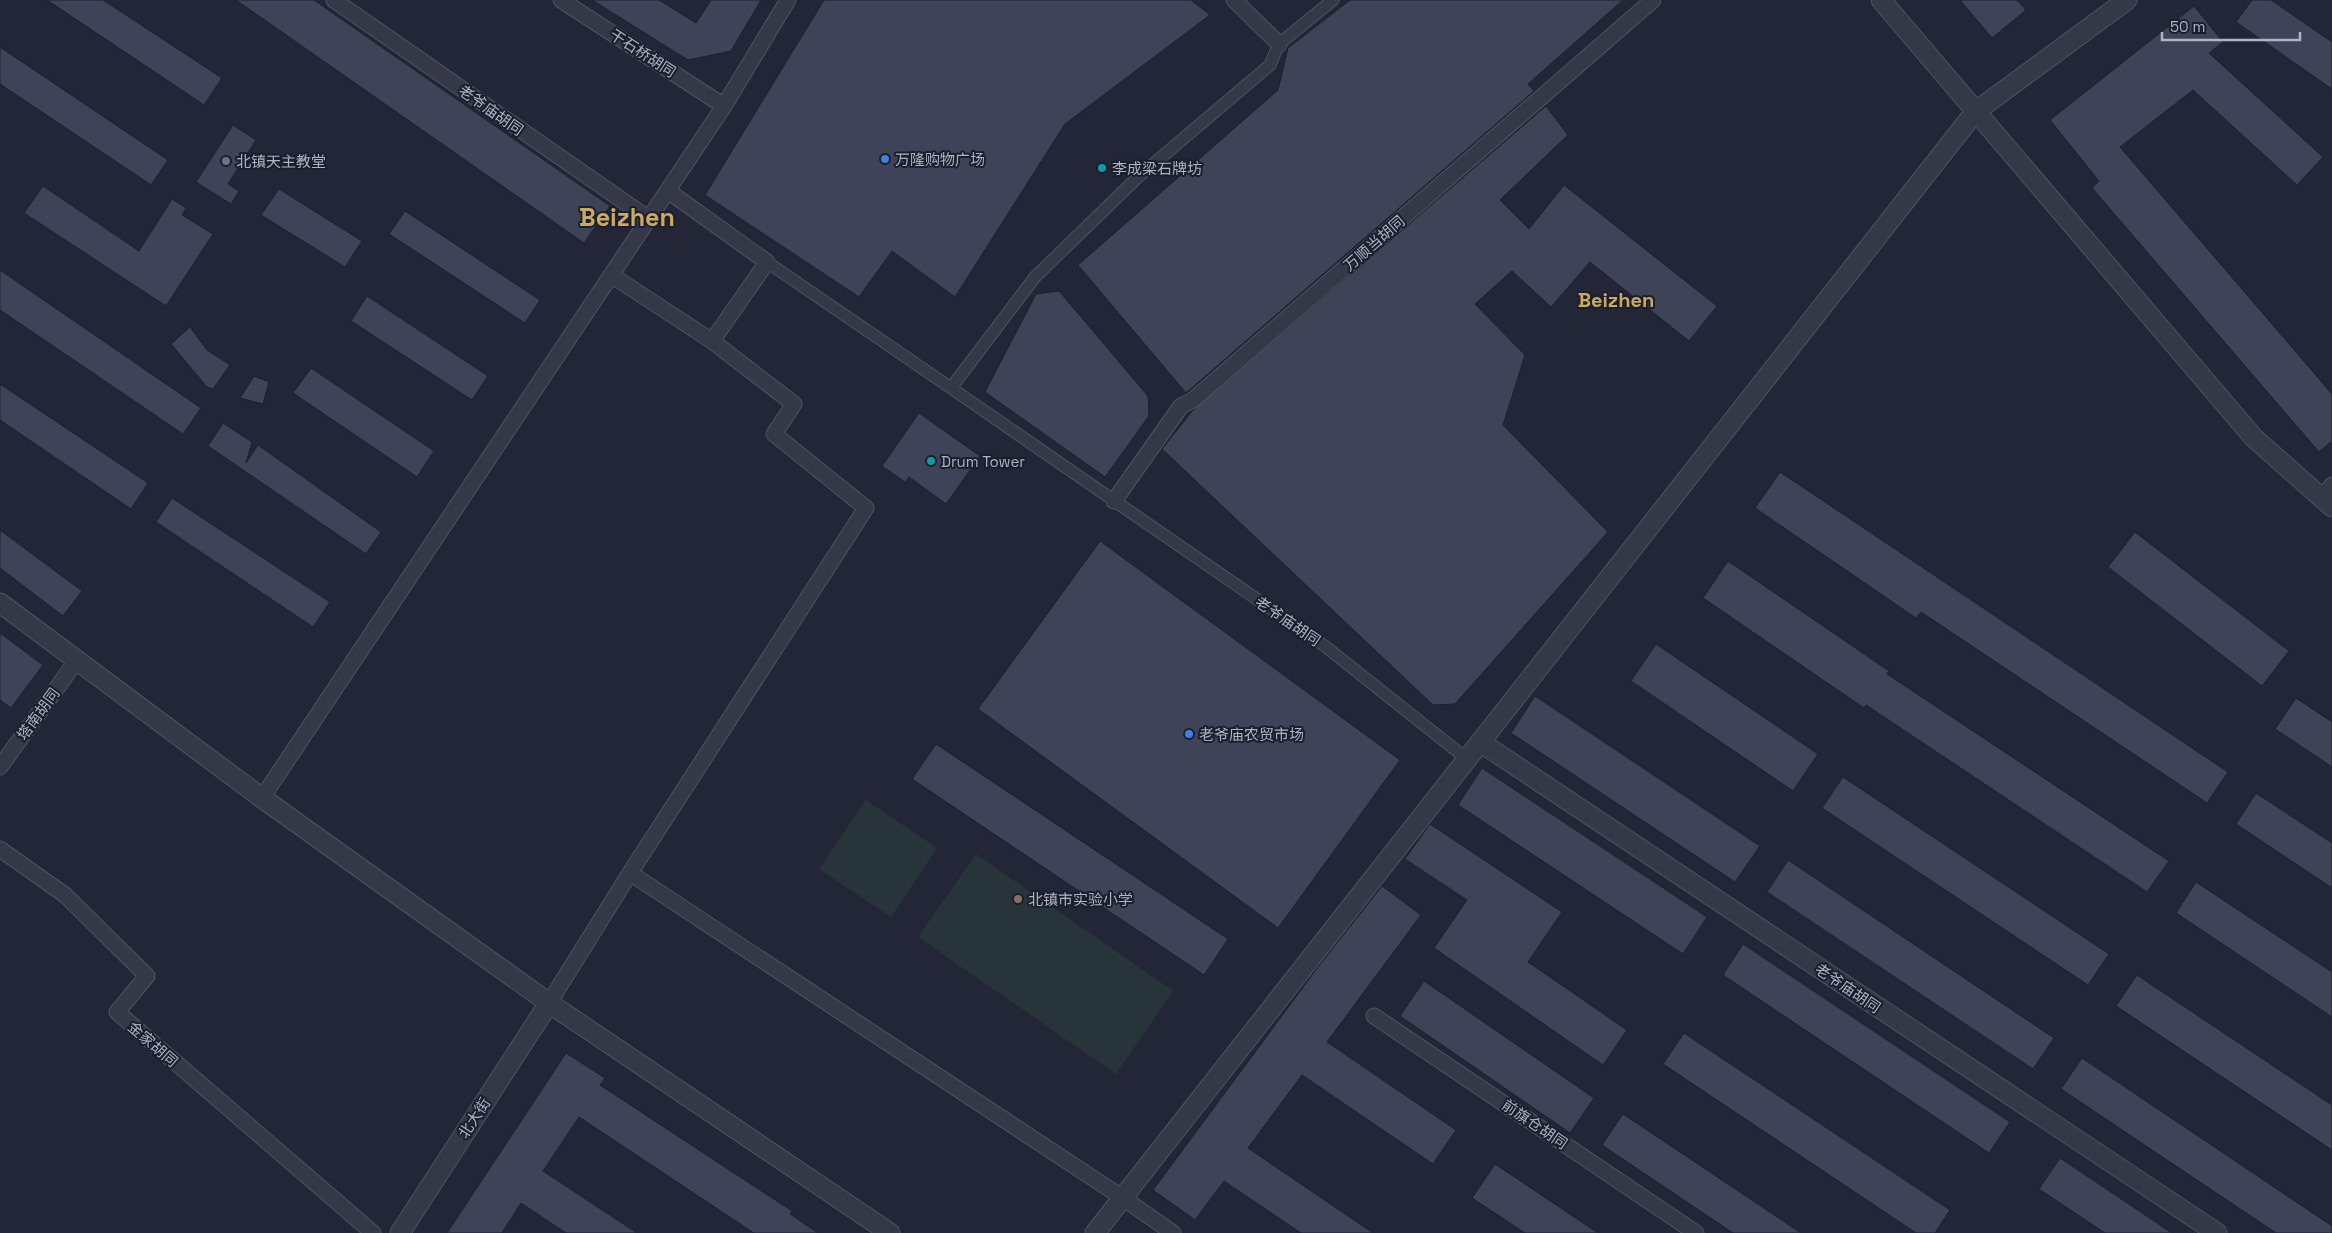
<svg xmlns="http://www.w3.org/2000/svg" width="2332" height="1233" viewBox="0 0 2332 1233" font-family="'Space Grotesk','Noto Sans SC',sans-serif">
<rect width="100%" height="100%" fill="#222636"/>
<!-- green -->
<path fill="#27353b" d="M866,800L937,848L891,917L819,869Z
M976,854L1173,991L1116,1074L918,937Z"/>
<!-- building -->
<path fill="#3e4357" stroke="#1d202e" d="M47,0H103L222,78L204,105Z
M236,0H314L610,206L584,243Z
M592,0H659L696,23L711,0H761L731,51L688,60Z
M824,0H1191L1210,15L1065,124L955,297L892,251L859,297L705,195Z
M1350,0H1623L1528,84L1534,91L1186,393L1078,265L1278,90L1288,48Z
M1960,0H2017L2026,10L1992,38Z
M2252,0H2271L2332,42V89L2236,22Z
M2194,6L2223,42L2209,53L2323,157L2297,185L2193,90L2120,147L2332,394V441L2319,452L2092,188L2099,181L2050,120Z
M0,47L168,160L151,185L0,84Z
M1546,106L1568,135L1500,200L1529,229L1564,185L1717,306L1689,341L1590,262L1551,307L1512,271L1475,304L1525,355L1503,425L1608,532L1455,704L1433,705L1162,449L1193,410Z
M233,125L256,140L228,184L239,191L231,204L196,182Z
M43,186L139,251L172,199L186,208L182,215L213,234L166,306L24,213Z
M279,189L362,241L345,267L261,215Z
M405,211L540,300L525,323L389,234Z
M0,270L201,408L183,434L0,310Z
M1059,291L1148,396L1149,416L1105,477L985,392L1036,294Z
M367,296L488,376L472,400L351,321Z
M190,327L207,350L230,365L213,389L207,387L171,344Z
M311,368L434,451L417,477L293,393Z
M254,376L269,382L263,404L240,398Z
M0,384L148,483L131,509L0,420Z
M919,413L980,456L946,504L909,477L905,482L882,466Z
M223,423L252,442L246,463L258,445L381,532L366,554L208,446Z
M1780,472L2228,772L2207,803L1921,612L1916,618L1755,508Z
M172,498L330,602L313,627L156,522Z
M0,530L82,591L63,616L0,568Z
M2135,532L2289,651L2262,686L2108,567Z
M1100,541L1400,760L1278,928L978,709Z
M1728,561L1889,671L1887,674L2169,861L2147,892L1866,705L1864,708L1703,598Z
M0,633L43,665L11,708L0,700Z
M1656,644L1818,754L1793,791L1631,681Z
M1535,696L1760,846L1735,882L1511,733Z
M2296,698L2332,722V767L2275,729Z
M936,744L1228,939L1204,975L912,779Z
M1482,768L1707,917L1683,954L1458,805Z
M1843,777L2109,954L2088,985L1822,808Z
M2256,793L2332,843V888L2236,824Z
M1430,824L1562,912L1528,962L1627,1030L1603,1065L1434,948L1467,900L1405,859Z
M1788,860L2054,1038L2033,1069L1767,892Z
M2196,882L2332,972V1017L2176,913Z
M1382,886L1421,915L1327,1042L1456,1130L1433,1164L1302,1075L1248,1148L1373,1233H1301L1224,1181L1195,1220L1153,1190L1318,967Z
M1743,944L2010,1122L1989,1153L1723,975Z
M2137,975L2332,1105V1150L2116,1006Z
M1424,981L1594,1098L1570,1133L1400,1016Z
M1684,1033L1950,1210L1935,1233H1916L1663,1064Z
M566,1053L605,1078L600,1085L792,1211L790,1214L818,1233H754L579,1117L543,1171L637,1233H566L521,1203L502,1233H447Z
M2082,1058L2332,1226V1233H2276L2061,1089Z
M1623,1114L1801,1233H1733L1602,1145Z
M2060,1158L2172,1233H2105L2039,1189Z
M1495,1164L1598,1233H1525L1472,1198Z"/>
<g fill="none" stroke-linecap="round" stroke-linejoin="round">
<!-- pedestrian casing -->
<g stroke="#505362" stroke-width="13">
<path id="pedestrian" d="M767,262L951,388L1035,277L1138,177L1270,65L1279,44L1333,0
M951,388L1326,647L1467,759"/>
</g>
<!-- minor casing -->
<g stroke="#505362" stroke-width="17">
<path id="minor" d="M334,0L649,219
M561,0L724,106
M1234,0L1279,44
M668,191L767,262L712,341
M2322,498L2332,485
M1114,501L1181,406L1193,400L1653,0
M0,767L77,660
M262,798L724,106L788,0
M0,849L65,895L147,976L117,1012L373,1233
M630,873L1123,1198L1173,1233
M549,1003L630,873L866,508L774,434L794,404L712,341L611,275
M1374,1016L1696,1233"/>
</g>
<!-- tertiary casing -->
<g stroke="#505362" stroke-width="21">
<path id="tertiary" d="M1881,0L2254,438L2332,507
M0,603L262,798L549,1003L890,1233
M1480,742L2217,1233
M400,1233L549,1003
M1095,1233L1975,112L2127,0"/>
</g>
<!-- pedestrian -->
<use href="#pedestrian" stroke="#353847" stroke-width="11"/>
<!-- minor -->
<use href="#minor" stroke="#353847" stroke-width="15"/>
<!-- tertiary -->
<use href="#tertiary" stroke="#353847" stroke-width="19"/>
</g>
<!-- markers -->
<g fill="#3f7fe0" stroke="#1b1e2c" stroke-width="2">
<circle cx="885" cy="159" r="5"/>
<circle cx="1189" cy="734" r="5"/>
</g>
<circle fill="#6b7280" stroke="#1b1e2c" stroke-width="2" cx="226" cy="161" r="5"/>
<g fill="#0f9aa8" stroke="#1b1e2c" stroke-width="2">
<circle cx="1102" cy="168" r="5"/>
<circle cx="931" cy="461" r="5"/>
</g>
<circle fill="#8d6e63" stroke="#1b1e2c" stroke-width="2" cx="1018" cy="899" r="5"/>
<g text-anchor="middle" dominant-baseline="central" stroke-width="4" stroke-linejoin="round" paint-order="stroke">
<!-- street labels -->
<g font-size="15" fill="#b0b3c4" stroke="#1b1e2c">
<text transform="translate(643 53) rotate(33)">干石桥胡同</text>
<text transform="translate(491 110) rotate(35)">老爷庙胡同</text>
<text transform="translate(1374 243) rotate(-41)">万顺当胡同</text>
<text transform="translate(1288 621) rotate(34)">老爷庙胡同</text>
<text transform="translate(38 714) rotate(-54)">塔南胡同</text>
<text transform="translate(1848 988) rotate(34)">老爷庙胡同</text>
<text transform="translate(153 1044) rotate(41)">金家胡同</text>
<text transform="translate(474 1118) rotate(-57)">北大街</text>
<text transform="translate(1535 1124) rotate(34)">前旗仓胡同</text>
</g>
<!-- poi labels -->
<g font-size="15" fill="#b0b3c4" stroke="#1b1e2c" text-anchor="start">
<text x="895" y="159">万隆购物广场</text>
<text x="236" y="161">北镇天主教堂</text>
<text x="1112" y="168">李成梁石牌坊</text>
<text x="941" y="461">Drum Tower</text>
<text x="1199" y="734">老爷庙农贸市场</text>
<text x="1028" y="899">北镇市实验小学</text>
</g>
<!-- district labels -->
<g font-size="20" font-weight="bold" fill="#cca962" stroke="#1b1e2c">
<text x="1616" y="300">Beizhen</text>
</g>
<!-- town labels -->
<g font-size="25" font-weight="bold" fill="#cca962" stroke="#1b1e2c">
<text x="627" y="217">Beizhen</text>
</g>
</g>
<!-- scale -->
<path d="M2162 32v8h138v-8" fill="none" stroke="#b0b3c4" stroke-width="2.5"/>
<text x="2170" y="32" font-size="15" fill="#b0b3c4" stroke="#1b1e2c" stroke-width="4" paint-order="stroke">50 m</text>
</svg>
